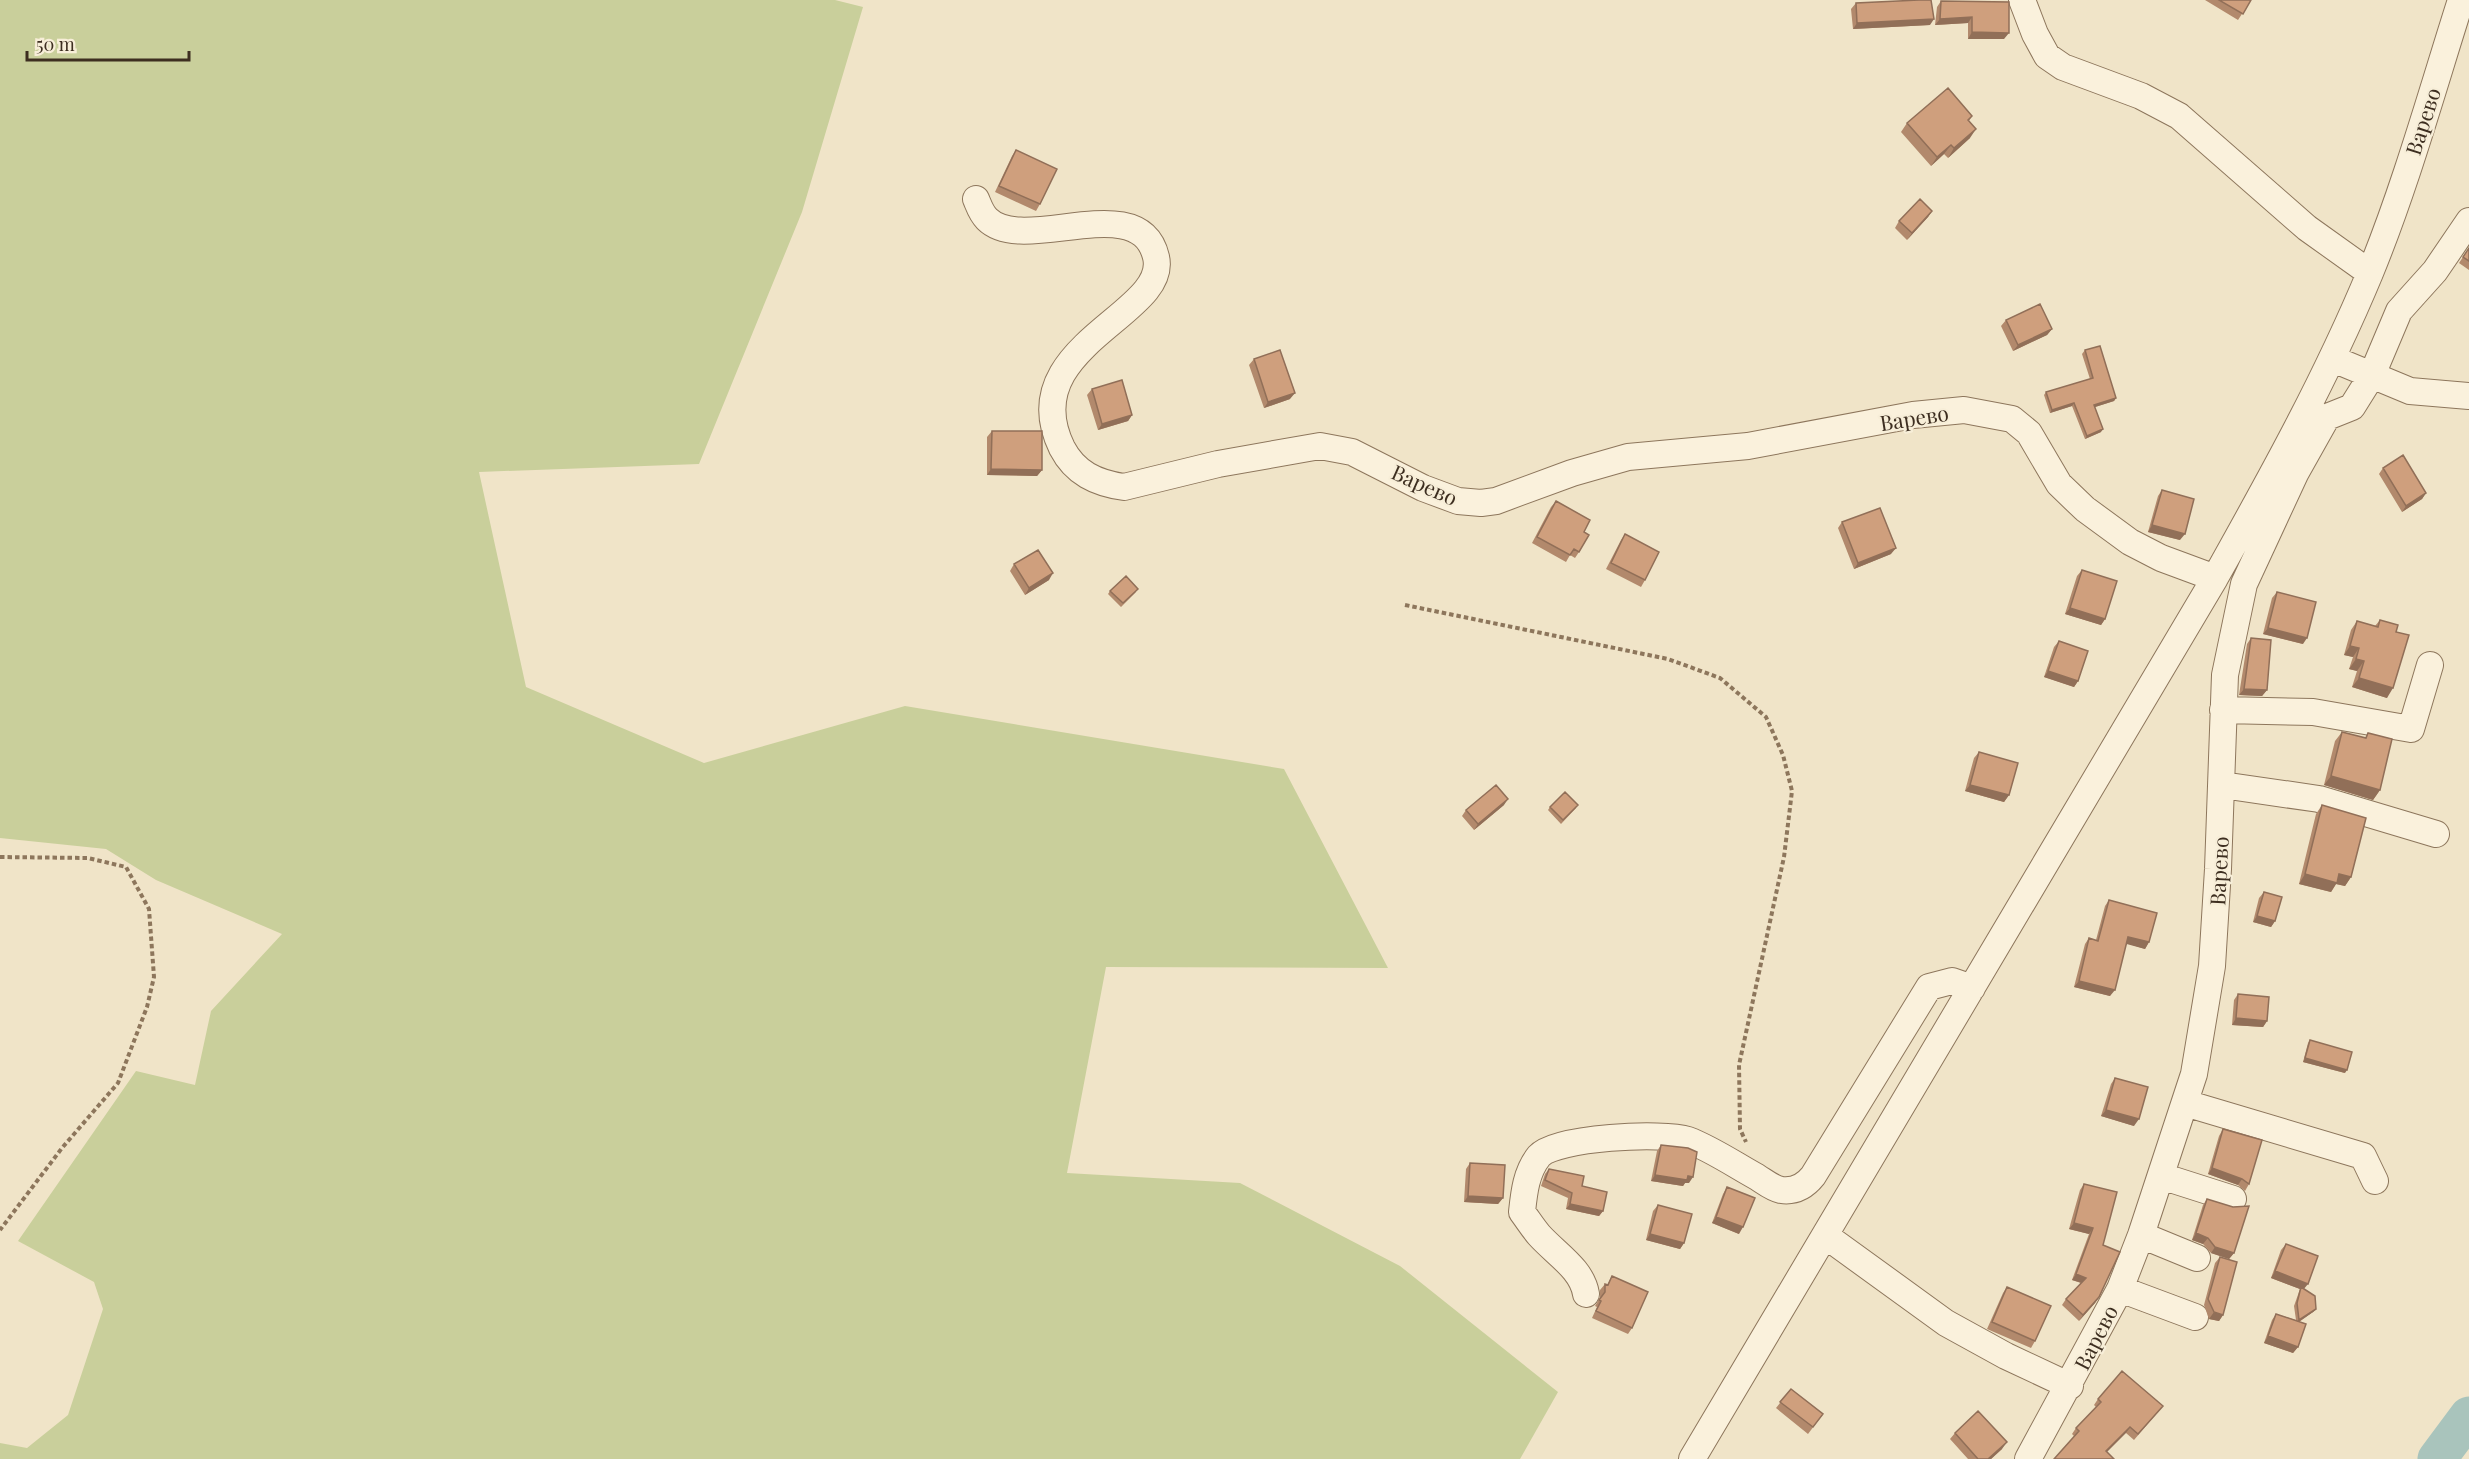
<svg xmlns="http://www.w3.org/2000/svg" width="2469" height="1459" viewBox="0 0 2469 1459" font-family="'Playfair Display',serif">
<rect width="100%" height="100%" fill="#f0e4c8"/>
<!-- green -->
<path fill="#c9cf9b" d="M0,0H835L863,7L802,212L699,464L479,472L526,687L704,763L905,706L1284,769L1388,968L1106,967L1067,1173L1240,1183L1400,1266L1558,1392L1520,1459H0V1443L27,1448L68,1415L103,1309L94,1282L18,1241L136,1071L195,1085L211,1011L282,934L156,880L106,849L0,838Z"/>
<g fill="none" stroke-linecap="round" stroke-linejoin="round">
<!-- river -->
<path stroke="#a9c4bc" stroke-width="39" d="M2437,1459L2469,1416"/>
<!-- minor casing -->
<g stroke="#8d765c" stroke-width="28">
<path id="minor" d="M2022,0L2035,34L2047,56L2063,67L2141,96L2179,116L2307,228L2370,273
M976,199C979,206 981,213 987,219C1024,256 1139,187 1156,257C1170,315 1012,346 1062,448C1075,473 1096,483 1124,487L1218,464L1320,446L1352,452L1423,488L1458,501L1481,503L1496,501L1572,473L1628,457L1748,446L1913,415L1964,410L2012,419L2029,433L2059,484L2085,509L2130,542L2161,558L2215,578
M2333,359L2410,391L2469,396
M2223,710L2313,712L2411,729L2430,665
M2222,785L2319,799L2436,834
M2185,1103L2363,1156L2375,1181
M2161,1176L2233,1199
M2141,1235L2197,1258
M1826,1236L1946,1323L2006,1356L2070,1386
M2120,1289L2195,1317
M1586,1294C1582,1269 1556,1254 1539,1235C1533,1228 1528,1220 1522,1212C1524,1193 1526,1172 1539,1156C1556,1137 1663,1132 1688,1140C1712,1149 1735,1165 1757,1177C1765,1182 1772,1188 1781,1190C1795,1192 1805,1186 1813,1176L1929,987L1952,981L1972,988
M1692,1459L2215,578C2271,478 2326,379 2370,273C2406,185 2432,91 2461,0
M2028,1459L2120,1289L2141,1235L2194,1074L2212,966L2218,869L2225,675L2244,584L2295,474L2327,417L2352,407L2372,375L2399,311L2435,271L2469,221"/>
</g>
<!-- path -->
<path stroke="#8d765c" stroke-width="4" stroke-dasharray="4.5 3" stroke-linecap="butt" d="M1405,605L1668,659L1720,678L1766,717L1783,755L1792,791L1784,857L1739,1065L1740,1129L1746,1142
M0,857L88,858L126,867L149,909L154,977L147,1007L118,1083L62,1148L0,1230"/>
<!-- minor -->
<use href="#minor" stroke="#faf1dc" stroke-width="26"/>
</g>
<!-- wall -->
<path fill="#b2896c" d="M2205,0H2251L2238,20Z
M1941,1L2009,2L2004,39H1968V23L1935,25L1937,7Z
M1856,3L1930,25L1853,29L1851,9Z
M1972,116L1969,121L1970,138L1948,158L1944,154L1931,166L1901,132L1907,123Z
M1016,150L1040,204L1036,211L995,192L1012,156Z
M1932,211L1928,217L1907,240L1895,228L1899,221Z
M2469,248V270L2459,263Z
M2006,320L2052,329L2047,335L2013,351L2001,326Z
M2085,350L2116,398L2114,401L2095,407L2101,432L2085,439L2072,406L2050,413L2044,395L2046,392L2090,379L2082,354Z
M1254,359L1290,399L1264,408L1249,365Z
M1092,389L1132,415L1128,421L1098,430L1087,395Z
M992,431L1042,470L1037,476L987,475V437Z
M2383,468L2426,493L2422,499L2402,512L2379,474Z
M2162,490L2180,540L2148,532L2158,496Z
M1556,501L1584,532L1579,552L1575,558L1570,555L1566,562L1532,543L1551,507Z
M1842,522L1891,554L1854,569L1838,528Z
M1625,534L1645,580L1641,587L1606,569L1621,540Z
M1014,564L1049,580L1025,595L1010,571Z
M2082,570L2105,619L2101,625L2065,614L2077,576Z
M1110,591L1136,592L1121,607L1108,594Z
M2277,592L2303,644L2263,634L2272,598Z
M2380,620L2396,632L2387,698L2352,687L2357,671L2349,669L2353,657L2344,655L2351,630L2357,621L2375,626Z
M2251,638L2267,690L2262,696L2239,695L2247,644Z
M2059,641L2078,681L2074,687L2044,677L2054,647Z
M2342,732L2365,738L2368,733L2380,790L2373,800L2324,785L2335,741Z
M1979,752L2009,795L2004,802L1965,791L1974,758Z
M1504,805L1474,830L1462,816L1466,810Z
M2322,805L2351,877L2345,886L2336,884L2331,892L2299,884L2316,814Z
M1550,807L1576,808L1561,824L1548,810Z
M2264,892L2275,921L2271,927L2253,922L2259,898Z
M2109,900L2149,942L2145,949L2126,943L2110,996L2074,987L2085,944L2089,938L2096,940L2105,906Z
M2238,994L2267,1021L2263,1027L2232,1025L2234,1000Z
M2310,1040L2345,1073L2303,1062L2308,1043Z
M2115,1078L2134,1126L2101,1116L2111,1084Z
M2223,1129L2249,1184L2245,1191L2238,1185L2208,1174L2219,1136Z
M1661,1145L1689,1183H1685L1683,1186L1651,1181L1657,1151Z
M1470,1163L1503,1198L1498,1204L1464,1202L1466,1169Z
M1549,1169L1582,1186L1603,1211L1599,1216L1566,1209L1568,1198L1541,1186L1545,1174Z
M2084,1184L2103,1245L2099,1297L2095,1303L2079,1321L2062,1305L2066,1299L2081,1283L2072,1280L2089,1234L2069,1229L2080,1190Z
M1727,1187L1739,1234L1712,1223L1723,1194Z
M2207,1199L2234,1253L2229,1259L2211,1253L2203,1244L2192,1240L2203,1205Z
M1658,1205L1684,1243L1680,1249L1646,1240L1653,1211Z
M2286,1244L2304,1289L2316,1309L2313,1312L2299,1322L2298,1347L2293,1353L2264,1343L2272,1320L2276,1314L2296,1320L2294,1306L2300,1289L2271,1278L2281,1250Z
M2220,1257L2223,1315L2219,1321L2209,1319L2204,1305L2215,1263Z
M1612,1276L1632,1328L1628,1334L1592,1318L1597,1307L1595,1306L1600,1298V1290L1605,1284L1607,1285Z
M2007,1287L2035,1341L2031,1348L1987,1329L2003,1293Z
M1791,1389L1823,1414L1808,1434L1776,1408Z
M2098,1399L2163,1406L2134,1440L2126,1433L2074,1436L2072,1434L2076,1428L2096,1407L2094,1405Z
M1955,1433L2002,1449L1991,1459H1968L1950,1439Z"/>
<!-- shaded-wall -->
<path fill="#916f58" d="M1972,17L1968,23L1935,25L1940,19Z
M1934,19L1930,25L1853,29L1857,23Z
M1972,32L2009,33L2004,39H1968Z
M1976,129L1970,138L1948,158L1954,148Z
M1951,145L1944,154L1931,166L1937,157Z
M1932,211L1928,217L1907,240L1912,233Z
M2052,329L2047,335L2013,351L2018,345Z
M1295,393L1290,399L1264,408L1268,402Z
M2116,398L2114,401L2092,408L2094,405Z
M2074,403L2072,406L2050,413L2052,410Z
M1132,415L1128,421L1098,430L1102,424Z
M2103,429L2101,432L2085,439L2087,436Z
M991,469L1042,470L1037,476L987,475Z
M2426,493L2422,499L2402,512L2406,506Z
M2152,525L2185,534L2180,540L2148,532Z
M1896,548L1891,554L1854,569L1858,563Z
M1053,573L1049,580L1025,595L1029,588Z
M2070,608L2105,619L2101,625L2065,614Z
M2268,628L2307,638L2303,644L2263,634Z
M2350,646L2359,648L2353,657L2344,655Z
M2356,659L2364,661L2357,671L2349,669Z
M2048,671L2078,681L2074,687L2044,677Z
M2359,678L2393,688L2387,698L2352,687Z
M2244,689L2267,690L2262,696L2239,695Z
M2331,776L2380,790L2373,800L2324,785Z
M1970,785L2009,795L2004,802L1965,791Z
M1508,799L1504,805L1474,830L1478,824Z
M2305,874H2339L2351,877L2345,886L2336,884L2331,892L2299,884Z
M2257,916L2275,921L2271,927L2253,922Z
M2128,937L2149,942L2145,949L2123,943Z
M2079,981L2115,990L2110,996L2074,987Z
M2236,1018L2267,1021L2263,1027L2232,1025Z
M2305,1058L2347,1070L2345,1073L2303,1062Z
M2106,1110L2139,1119L2134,1126L2101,1116Z
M2212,1168L2242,1179L2238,1185L2208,1174Z
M1655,1175L1688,1176L1693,1177L1689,1183H1685L1683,1186L1651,1181Z
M1468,1196L1503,1198L1498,1204L1464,1202Z
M1570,1204L1603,1211L1599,1216L1566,1209Z
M1716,1217L1743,1227L1739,1234L1712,1223Z
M2074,1223L2093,1228L2089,1234L2069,1229Z
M2196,1233L2208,1238L2203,1244L2192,1240Z
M1650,1234L1684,1243L1680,1249L1646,1240Z
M2215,1247L2234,1253L2229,1259L2211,1253Z
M2275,1271L2308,1284L2303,1290L2301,1287L2300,1289L2271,1278Z
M2076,1274L2086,1278L2082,1283L2072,1280Z
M2099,1297L2095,1303L2079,1321L2083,1315Z
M2316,1309L2313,1312L2297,1323L2299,1320Z
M2214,1312L2223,1315L2219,1321L2209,1319Z
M2268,1336L2298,1347L2293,1353L2264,1343Z
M2130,1427L2126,1433L2102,1457L2106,1451Z
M2007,1442L2002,1449L1991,1459H1988Z"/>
<!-- building -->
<path fill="#cf9f7d" stroke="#916f58" stroke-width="1.5" d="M1919,0H1931L1934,19L1857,23L1856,3Z
M2219,0H2251L2243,14Z
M1941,1L2009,2V33L1972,32V17L1940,19Z
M1948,88L1972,116L1968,120L1976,129L1954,148L1951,145L1937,157L1907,123Z
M1016,150L1057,169L1040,204L999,186Z
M1920,199L1932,211L1912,233L1899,221Z
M2469,248V261L2463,257Z
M2040,304L2052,329L2018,345L2006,320Z
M2100,346L2116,398L2094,405L2103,429L2087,436L2074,403L2052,410L2046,392L2093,378L2085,350Z
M1280,350L1295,393L1268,402L1254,359Z
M1122,380L1132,415L1102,424L1092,389Z
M992,431H1042V470L991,469Z
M2403,455L2426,493L2406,506L2383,468Z
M2162,490L2194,499L2185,534L2152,525Z
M1556,501L1590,520L1584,532L1589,535L1579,552L1574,549L1570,555L1537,537Z
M1880,508L1896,548L1858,563L1842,522Z
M1625,534L1659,552L1645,580L1611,563Z
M1038,550L1053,573L1029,588L1014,564Z
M2082,570L2117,581L2105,619L2070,608Z
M1126,576L1138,589L1123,603L1110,591Z
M2277,592L2316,602L2307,638L2268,628Z
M2380,620L2398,625L2396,632L2409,635L2393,688L2359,678L2364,661L2356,659L2359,648L2350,646L2357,621L2378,627Z
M2251,638L2271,640L2267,690L2244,689Z
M2059,641L2088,651L2078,681L2048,671Z
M2342,732L2366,738L2368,733L2392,739L2380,790L2331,776Z
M1979,752L2018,763L2009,795L1970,785Z
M1496,785L1508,799L1478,824L1466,810Z
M1565,792L1578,805L1563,820L1550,807Z
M2322,805L2366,818L2351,877L2339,874L2337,883L2305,874Z
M2264,892L2282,897L2275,921L2257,916Z
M2109,900L2157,913L2149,942L2128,937L2115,990L2079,981L2089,938L2098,941Z
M2238,994L2269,997L2267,1021L2236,1018Z
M2310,1040L2352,1052L2347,1070L2305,1058Z
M2115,1078L2148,1087L2139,1119L2106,1110Z
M2223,1129L2262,1140L2249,1184L2242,1179L2212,1168Z
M1661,1145L1688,1148L1697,1152L1693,1177L1688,1176L1687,1180L1655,1175Z
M1470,1163L1505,1165L1503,1198L1468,1196Z
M1549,1169L1584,1176L1582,1186L1607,1192L1603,1211L1570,1204L1572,1193L1545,1180Z
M2084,1184L2117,1192L2103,1245L2120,1252L2099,1297L2083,1315L2066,1299L2086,1278L2076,1274L2093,1228L2074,1223Z
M1727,1187L1755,1198L1743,1227L1716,1217Z
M2207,1199L2233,1207L2249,1206L2234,1253L2215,1247L2208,1238L2196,1233Z
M1658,1205L1692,1214L1684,1243L1650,1234Z
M2286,1244L2318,1256L2308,1284L2275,1271Z
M2220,1257L2237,1262L2223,1315L2214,1312L2208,1299Z
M1612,1276L1648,1292L1632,1328L1596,1311L1601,1301L1599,1300L1605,1292V1284L1608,1285Z
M2007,1287L2051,1306L2035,1341L1992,1322Z
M2301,1287L2315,1296L2316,1309L2299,1320L2297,1303Z
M2276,1314L2306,1324L2298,1347L2268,1336Z
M2122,1371L2163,1406L2138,1434L2130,1427L2106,1451L2114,1459H2054L2079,1431L2076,1428L2101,1402L2098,1399Z
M1791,1389L1823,1414L1813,1427L1780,1402Z
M1978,1411L2007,1442L1988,1459H1978L1955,1433Z"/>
<g text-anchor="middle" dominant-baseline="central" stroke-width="4.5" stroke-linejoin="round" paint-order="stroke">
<!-- street labels -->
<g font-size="21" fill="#3d2e20" stroke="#f7eed8">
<text transform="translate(2422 121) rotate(-72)">Варево</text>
<text transform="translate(1914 417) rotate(-9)">Варево</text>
<text transform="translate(1425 484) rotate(24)">Варево</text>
<text transform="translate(2218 871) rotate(-87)">Варево</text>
<text transform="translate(2095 1337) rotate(-63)">Варево</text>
</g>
</g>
<!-- scale -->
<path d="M27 51v9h162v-9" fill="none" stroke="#3d2e20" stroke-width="3"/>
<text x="36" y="51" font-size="18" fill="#3d2e20" stroke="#f7eed8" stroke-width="4.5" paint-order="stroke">50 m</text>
</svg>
